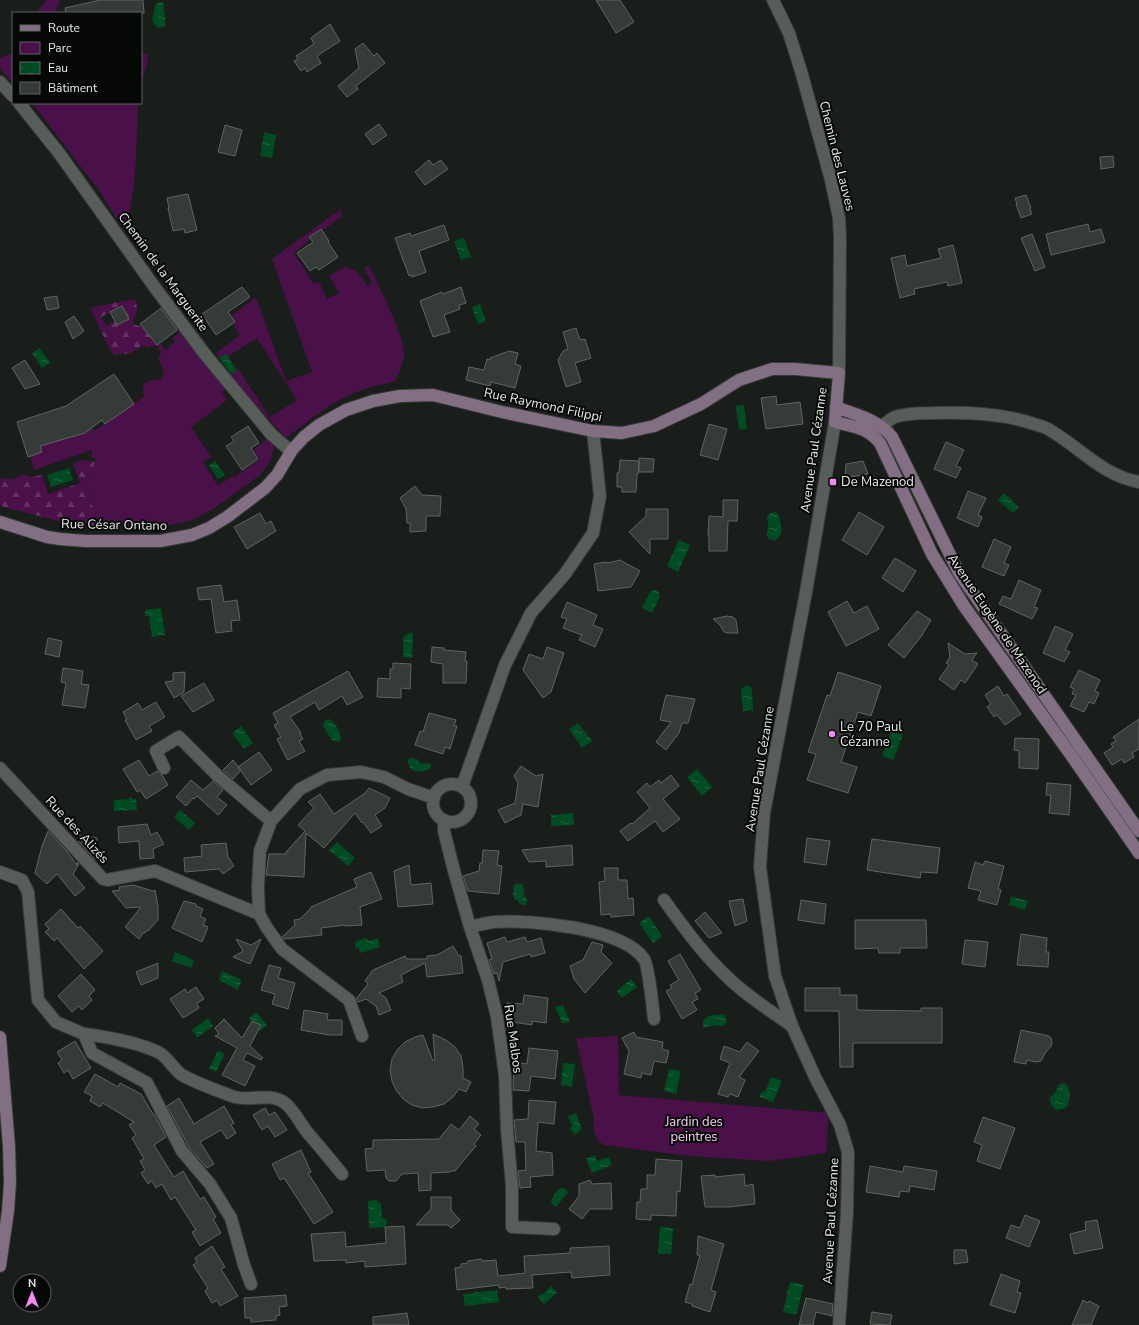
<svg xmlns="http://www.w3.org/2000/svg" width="1139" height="1325" viewBox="0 0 1139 1325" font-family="'Nunito Sans',sans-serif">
<defs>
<pattern id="forest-firs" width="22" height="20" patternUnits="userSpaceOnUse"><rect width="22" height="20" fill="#4a104a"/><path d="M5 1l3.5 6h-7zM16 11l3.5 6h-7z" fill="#643364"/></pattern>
<pattern id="water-ripples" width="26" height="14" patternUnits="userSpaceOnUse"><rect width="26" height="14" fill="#004c22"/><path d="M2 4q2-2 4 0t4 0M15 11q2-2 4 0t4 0" fill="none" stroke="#256642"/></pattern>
</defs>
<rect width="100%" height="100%" fill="#191e1a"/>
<!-- green -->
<path fill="#4a104a" d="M46,0H60L55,13H36Z
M13,53V83L0,69V58Z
M141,53L148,54L147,65L141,84Z
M32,103H138C137,123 137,215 123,225L120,224L98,189Z
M341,209L342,216L322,231L321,229L310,237L311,239L294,253L314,284L319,282L327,299L339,293L329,276L346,266L349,269H354L362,278L367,286L372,283L364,268L369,266C377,282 406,339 404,355C403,364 399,373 395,381C386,384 377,385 368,388C337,397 311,419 286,438L229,375L238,369L270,417L297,400L257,338L230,355V357L229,358L226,354L219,358L216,353L240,335L234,327L235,322L231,316L256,297L286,381L312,372L272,259Z
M163,307L227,388L222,392L227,400L191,427L211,457L203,462L218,486L234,475L235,477L260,459L253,450L268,438L273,444L274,448L270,462L260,475L216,507L201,516L189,521L170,525L110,526L105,524L89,501L87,481L96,459L91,457L92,450L34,470L30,456L42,452L40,446L83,434L91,428L94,431L144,397L143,385C148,379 155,380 162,379L164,374L158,357L161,354L157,345L160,343L166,350L175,342L172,338L179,333L161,308Z
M618,1036L619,1095L829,1113L826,1153L769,1161L690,1156L604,1145C595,1140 592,1129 594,1119L576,1038Z"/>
<!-- forest -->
<path fill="url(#forest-firs)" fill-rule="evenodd" d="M132,299L136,300L137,310L134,319L133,324L143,327L157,345L148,348L143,345L131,353L114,355L108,346L90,308ZM122,306L129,319L117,325L115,321L106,326L101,317Z
M84,460L95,462L87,481L89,501L105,524L110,526L79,525L62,522L0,506V478C4,479 10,480 14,479C23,476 20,472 30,477L42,475L48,494L80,483L73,463Z"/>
<!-- water -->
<path fill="url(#water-ripples)" d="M163,2L166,26L157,28L152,20L156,3Z
M264,132L276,135L272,158L260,156Z
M464,238L471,257L461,260L454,241Z
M480,304L486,321L478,324L472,307Z
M40,348L50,363L42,368L32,353Z
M226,354L237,370L231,374L219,358Z
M744,405L747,429L739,430L736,406Z
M215,461L225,475L218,479L209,465Z
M69,468L73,480L51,487L47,475Z
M1004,493L1019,507L1013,513L998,500Z
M776,512C780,516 782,527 781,532C780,536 777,538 775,541C766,539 766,536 768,529C769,525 767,520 767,516L770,513Z
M679,540L690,545L678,572L667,566Z
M654,590L658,591L660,596L652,613L642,608L650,592Z
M161,608L165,635L152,637L149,616H145V610Z
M411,632L413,633L412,658L403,657V637Z
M746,685L752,688L753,710L743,711L741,689Z
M329,719C335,722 341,732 341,739L338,742L332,740L323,726L325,720Z
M578,723L592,741L582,748L569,729Z
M241,726L253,743L244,749L232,733Z
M891,731L903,735L893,760L882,756Z
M410,758L417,759L421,764L429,763L431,765V768C421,774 407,773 408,760Z
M697,769L712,787L702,796L687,777Z
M129,797H132V799H136L137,810L114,811V800L129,799Z
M180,810L195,823L189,830L174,817Z
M573,813L574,825L551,826V815Z
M337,842L355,858L348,866L329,850Z
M517,883L522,884L524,889V895L527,899L526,905H521L517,900L514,899L513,893L514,890L513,888L514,885Z
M1011,896L1028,901L1025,910L1009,905Z
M649,916L662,936L653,943L639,923Z
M366,938L369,941L378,938L380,947L360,953L359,948H356L355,944L357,941Z
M175,952L194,960L191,968L172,961Z
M222,971L240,979L241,982L238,990L229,985L221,982L219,978Z
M631,979L637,987L622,998L617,991Z
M563,1005L570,1022L562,1023L555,1007Z
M256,1012L267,1025L260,1031L249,1018Z
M723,1014L725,1016L727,1022L723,1026L715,1025L703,1028V1021C709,1013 715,1016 723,1014Z
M208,1018L213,1026L197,1038L192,1030Z
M218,1050L225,1054L216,1072L209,1069Z
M563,1063L575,1064L572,1087L561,1085Z
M669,1069L681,1071L676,1094L664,1091Z
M771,1077L782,1081L773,1102L759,1097L762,1091L765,1092Z
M1064,1083L1068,1086L1070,1095L1068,1106L1063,1109L1056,1110L1051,1105L1050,1098L1056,1091L1059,1084Z
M576,1113L582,1129L575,1135L570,1129L572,1126L568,1116Z
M595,1155L597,1161L609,1157L612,1165L592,1173L586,1159Z
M561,1188H564L568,1192L556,1207L551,1203C552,1197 556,1191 561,1188Z
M377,1200L378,1203H381L382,1218L387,1220V1223L385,1227L369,1228L368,1201Z
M660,1227L673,1228L671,1254H658Z
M790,1282L804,1285L796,1315L783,1312Z
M551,1286L557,1293L544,1304L537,1296L543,1294Z
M497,1290L499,1302L465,1306L463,1294Z"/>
<!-- building -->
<path fill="#353b37" stroke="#5f6560" d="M100,0H143L144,13H66L65,8Z
M596,0H620L634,22L616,33Z
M330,24L340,41L317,56L321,63L307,72L305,68L301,71L294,61L298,59L296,56L314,44L311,38Z
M363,43L374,56L377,53L385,63L356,86L358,89L347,97L338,86L359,68L355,49Z
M379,124L387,135L373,145L365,134Z
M225,125L242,130L235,156L218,152Z
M1113,156L1114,167L1101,169L1100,157Z
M429,160L433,165L441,160L448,169L425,185L415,172Z
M188,194L197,230L185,233L184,229L173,231L168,208H169L167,198Z
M1026,195L1031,208L1030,209L1032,214L1021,218L1016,204H1017L1015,198Z
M1088,224L1090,232L1101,229L1105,242L1051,255L1046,234Z
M444,225L449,240L419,251L426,272L412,277V275L409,276L395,238L410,233L411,236Z
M321,229L329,241L328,242L338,257L319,270L316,267L310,271L297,253L313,242L309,237Z
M1032,234L1045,267L1035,271L1021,238Z
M953,245L962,283L948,286L947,282L914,289L915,294L900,298L891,258L905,255L907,266L941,258L938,249Z
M242,287L250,297L228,312L235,322L216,335L202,314Z
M461,287L466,303L459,305L460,309L444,315L450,332L433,337L420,301L442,292L443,294Z
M57,296L59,308L47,310L44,298Z
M122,306L129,319L117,325L110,312Z
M161,308L177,330L157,345L140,324Z
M74,316L84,331L73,339L65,322Z
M576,328L580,340L585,339L591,358L575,363L581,382L566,387L558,360L563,351L568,349L563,332Z
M509,351L518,353L515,364L521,366L515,388L491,382L490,386L466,380L469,367L484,370L487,359L490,360V358Z
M25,360L40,384L25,389L12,368Z
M114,374L134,404L105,424L102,420L85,433L40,446L42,452L28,457L17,422L66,406Z
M776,396L777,405L800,402L803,424L766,429L761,398Z
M709,424L727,429L718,460L700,455Z
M248,426L259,443L251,448L258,459L242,470L226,446L234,441L231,437Z
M946,442L964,450L956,466L961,468L956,478L934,469Z
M639,458L654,459L653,472H639Z
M620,460L639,461L638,474H637L636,492H622V487H617V473H619Z
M863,461L868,474L845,478L846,464Z
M415,486L422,495L441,496L440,516H426V531L410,532V523H407L406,509L400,498Z
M968,491L986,498L978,515L982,517L978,527L957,518Z
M723,500H738L737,521H728L727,551H709V536H708L709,516L723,517Z
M646,509H668V539H650V554L629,532L646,516Z
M859,512L884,527L867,555L842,540Z
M260,513L266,524L271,521L276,531L247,549L234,527Z
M994,539L1011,547L1004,563L1009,565L1004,576L982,567Z
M895,558L916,571L903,592L882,578Z
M620,560L640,571L631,587L598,591L594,564L606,562L608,563Z
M1019,580L1041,590L1034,607L1038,608L1032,619L999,604L1003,596L1011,599Z
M221,585L224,602L237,600L240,620L231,621L232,631L216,633L211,599L199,600L197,588Z
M847,601L854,613L867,606L879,629L846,646L828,612Z
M567,602L597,615L593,625L603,629L595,647L579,640L582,635L563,628L567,619L561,617Z
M917,611L931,620L923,633V634L904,658L888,645Z
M727,616L733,617L736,620L738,633H728L724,632L720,625L713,619Z
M1055,626L1073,634L1065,650L1070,652L1064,662L1043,653Z
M48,638L62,641L59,657L45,654Z
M948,643L965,654L977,653L972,660L978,664L965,683L961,680L954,690L939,679L949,665L946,663L950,657Z
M432,647L444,648V650L466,652L465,661H467L466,683H443V664L431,662Z
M547,647L564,653L551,692L543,698L523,670L529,654L543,659Z
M393,663L411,664L410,689L401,688V698L377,697L378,678L390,679V669H393Z
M63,668L83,671L81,684L89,685L85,708L62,705L66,683L61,682Z
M1079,670L1100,680L1095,691L1099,693L1094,704L1089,702L1084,712L1070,706L1076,695L1072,694L1074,689L1070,687Z
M348,671L363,697L347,705L342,696L319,710L315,702L290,717L301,733L300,734L303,739L299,741L305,751L288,760L287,759L277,739L281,737L274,725L278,723L273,713Z
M185,672L184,692L174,698L165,682L173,681V673Z
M838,672L881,686L871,716L858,712L841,762L857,767L848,793L807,780L816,754L808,752L827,695L830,696Z
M204,683L214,700L193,712L181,696Z
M998,686L1004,696L1007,694L1021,714L1005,725L997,715L994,717L987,707L991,704L985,695Z
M666,695L695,699L688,723H682L679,733L666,750L656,742L671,722L660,720Z
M156,702L165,717L149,726L152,731L136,740L125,720L127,719L123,712L138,703L142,710Z
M429,713L456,720L454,726H457L450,749L445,747L443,754L415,745L420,731L423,732Z
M1139,719V749L1132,753L1134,757L1124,763L1122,759L1112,765L1104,753L1113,747L1111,744L1116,741L1113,737Z
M1015,738L1039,739L1038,769L1019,768V751L1014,750Z
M259,752L272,770L251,785L238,767Z
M139,760L149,776L157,771L162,775L168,785L146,799L140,790L137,792L123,769Z
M233,760L241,770L233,779L223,770Z
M521,766L536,776L543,774L538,807L523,804L521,815L505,823L498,810L515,803L518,783L514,776Z
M671,775L679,786L663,799L680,819L663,832L655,821L628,841L620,831L631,823L632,824L650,808L637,792L647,783L650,787L659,780L661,783Z
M191,780L203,790L213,781L223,790L217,797L227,805L218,815L197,796L194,799L193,798L186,806L176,797Z
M1047,783L1071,785L1069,815L1049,813L1051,795H1046Z
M369,788L390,798L385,808L375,815L382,826L371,833L363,822L362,823L355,813L324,848L306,833L304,877L266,875L269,854H286V852L305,831L298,825L314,808L308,802L320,794L334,814L364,794Z
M147,824L151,835L157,832L164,844L153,849L154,858L140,859L139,841L119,843L118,827Z
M48,831L65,849L77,865V862L79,864L73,874L85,888L75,896L57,874L47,884L35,873L42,846Z
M79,835L97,838L95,860L79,842Z
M807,838L830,841L826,865L804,862Z
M872,839L940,848L937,873L921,872L920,878L867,870Z
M226,843L228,857L234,866L223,874L219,869L185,872L184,858L202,856L201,845Z
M572,845L573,865L546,867V861L529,862L522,850Z
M483,850L499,851L497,865L502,866L499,894L468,891L463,876L479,871L480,863H482Z
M985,861L1004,866L998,889L1001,890L997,905L978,900L981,891L968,888L975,862L983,865Z
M409,865L411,885L431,883L433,904L398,907L394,871Z
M604,868H618V880H627L628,899L633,898L634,915L611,917V914L601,915L599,882L605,881Z
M371,872L382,899L360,907L362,925L345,926V925L321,928L322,935L284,939L282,937L295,925L294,920L300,919L311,908V907L357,887L354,879Z
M133,885L153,891L155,890L158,906V920L148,931L147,930L145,933L144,932L139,939L125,927L141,907L126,908L112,891L120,890L119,887Z
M743,899L747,921L735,926L729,901Z
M801,900L826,904L824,924L798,920Z
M184,901L196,904V906L203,909L200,916L206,919L203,925L208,927L202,942L172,928Z
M61,909L78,928L80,926L103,951L84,969L57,938L54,941L45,932L49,929L45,924Z
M705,912L722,933L709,938L695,921Z
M855,920H926L927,948H900V953H879L878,948L855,949Z
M1021,934L1047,938L1046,952H1049L1048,967L1017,965Z
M505,937L507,942L525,937L527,942L541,938L545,953L531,957L530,954L503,962L499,981L497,973L494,974L489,960L492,959L487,943Z
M236,939L251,945L261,939L250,964L233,957L243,951Z
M965,940L988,942L985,967L962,964Z
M592,942L603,945L601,952L612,963L585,993L574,979L570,966L583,960Z
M453,946L459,956H461L463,973L427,977L425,963L401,975L403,982L379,993L386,998L391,1010L379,1015L376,1006L366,999L358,1002L356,999L368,984L365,981L373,970L405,956L407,959H427V956L437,955Z
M680,954L701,990L695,993L698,999L692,1002L697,1010L682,1019L666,991L672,988L670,985L679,980L668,961Z
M158,963V978L141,985L136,972Z
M269,965L281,968L278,978L295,983L288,1009L272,1004L275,994L261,990Z
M81,974L95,990L89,996L92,1000L82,1010L79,1006L72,1012L58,996Z
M196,987L204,999L197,1003L199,1008L183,1018L170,999L185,989L187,993Z
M805,988H840V995H857V1010L921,1011V1008H942V1043H853V1067H840L839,1011H805Z
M524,995L548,998L546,1023L532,1021V1025L506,1021L507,1003L523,1004Z
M304,1010L328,1014L327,1020H342V1035H329L301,1030Z
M224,1019L242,1038L252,1021L261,1025L250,1046L263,1058L261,1060L247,1053L243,1060L255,1066L245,1086L222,1075L237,1048L215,1036L219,1034L215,1028Z
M1021,1030L1049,1036L1051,1038L1052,1042L1051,1046L1045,1053L1041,1061L1035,1062L1027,1060L1026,1064L1014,1062Z
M634,1032L636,1037L663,1042L662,1049L669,1051L666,1063L654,1061L651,1075L642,1073L641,1078L624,1074L629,1051L622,1038Z
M433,1034L446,1040L455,1047L461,1056L463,1067V1078L471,1082L466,1092L459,1089L453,1097L444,1104L433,1107L422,1108L412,1105L403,1099L396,1090L392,1081L390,1070L392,1059L398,1049L405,1042L415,1037L423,1035L433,1061L435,1060Z
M75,1041L91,1068L73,1079L68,1070L64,1073L58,1063L62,1060L57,1052Z
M747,1042L759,1051L739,1077L745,1080L738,1097L730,1094L728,1097L718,1094L730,1063L720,1059L724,1046L740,1052Z
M529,1048L558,1051L555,1079L531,1076L529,1091L513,1090L514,1062L527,1064Z
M95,1074L118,1087L120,1083L141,1094L153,1114H154L166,1137L154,1145L174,1177L183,1171L200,1199L204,1197L216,1217L213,1219L221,1233L200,1246L192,1232L196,1230L175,1197L171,1200L162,1184L156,1188L152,1181L148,1184L141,1173L145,1170L140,1161L144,1159L132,1138L136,1135L129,1125L134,1122L103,1103L100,1107L90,1101L92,1096L84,1092Z
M179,1098L194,1124L224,1106L234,1123L231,1125L236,1133L227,1139L221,1130L200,1142L214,1164L207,1168L190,1149L167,1106Z
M529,1100L556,1102L554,1124L538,1122L536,1151L552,1153L553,1175L530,1177L531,1187L520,1188L518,1171L526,1170L525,1142H516L514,1120L528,1119Z
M265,1108L269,1115L275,1112L287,1130L275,1137L268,1126L262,1130L253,1115Z
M470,1116L479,1124L474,1129L481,1135L474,1144L476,1146L455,1171H450V1172L431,1173V1190L419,1191L418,1173L402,1174L396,1181H389L386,1178L385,1170L367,1171L365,1149L373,1148V1140L439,1139L451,1124L459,1130Z
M983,1117L1015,1128L1000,1169L977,1161L982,1145L974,1142Z
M301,1150L311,1172L308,1173L333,1212L314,1224L284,1178L280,1180L272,1164Z
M656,1159L682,1161L680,1192L677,1191L676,1216L651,1215V1220L636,1219L637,1202H640L641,1189H647V1175H655Z
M870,1166L903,1172L904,1166L937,1171L934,1190L910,1186L909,1192L900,1191L899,1197L866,1192Z
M744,1174L745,1186L753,1184L755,1204L729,1207H705L701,1176L715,1175V1177Z
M590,1180L592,1184L611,1183L612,1209H590L582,1219L569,1209L579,1196V1184Z
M431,1197H451V1210L460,1220L451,1228L448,1225H416L431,1209Z
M1025,1215L1040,1221L1029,1247L1006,1238L1011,1225L1020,1228Z
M1097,1220L1103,1248L1074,1254L1070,1234L1086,1230L1085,1222Z
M404,1226L406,1264L365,1267V1261L346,1263V1260L314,1261L311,1234L345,1232L346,1247L386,1243L385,1227Z
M698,1236L724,1244L711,1290L716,1292L710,1312L692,1306V1304L685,1302L690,1284L692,1285L700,1255H697Z
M212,1246L225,1267L221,1269L238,1296L220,1306L217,1300L212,1303L205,1291L208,1288L193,1265L197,1262L195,1258Z
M609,1246L610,1275L572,1278L571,1272L532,1275L533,1288L506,1289V1287L499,1288V1285L457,1290L455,1268L461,1267V1264L468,1263V1261L481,1259L482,1261L496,1260L498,1276L525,1273L524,1256L570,1253V1248Z
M954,1250H966L968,1262L954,1264Z
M1001,1274L1020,1281L1017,1292L1021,1293L1015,1313L990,1305Z
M286,1295L287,1306L279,1307L280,1315L276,1316V1320L251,1322V1318H245L244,1298Z
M806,1298L833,1304L832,1316L816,1312L813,1325H799Z
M1083,1300L1088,1303L1089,1301L1099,1306L1091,1325H1072Z
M872,1312L892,1315L890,1325L870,1324Z
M407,1313L409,1325H373V1317Z"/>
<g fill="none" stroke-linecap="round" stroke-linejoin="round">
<!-- street casing -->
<g stroke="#373a37" stroke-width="14">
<path id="street" d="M773,0L789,33L801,71L831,180L839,218L840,238L839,373
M0,82L13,96
M19,103L59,153L156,289L204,353L271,434L286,447L292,450
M835,422L806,592L764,813L760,867L775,976L792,1026L815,1077L840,1125L848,1152L847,1212L839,1325
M874,434C880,429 888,419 895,417C907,413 922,413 934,413C967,412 1000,413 1031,423C1036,425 1043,426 1048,429C1080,447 1101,475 1139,482
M0,768L103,879L107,880L155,871L259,914
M164,768L156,751L179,737L218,776L271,821
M433 803a19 19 0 1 1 38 0a19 19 0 1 1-38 0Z
M462,787L505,665L531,613L565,574L593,533L600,496L593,431
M444,820V831L453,867L470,927L488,980L497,1017L505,1075L507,1130L512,1186V1227L554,1229
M0,872L22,880L28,892L38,1000L56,1022L84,1034L92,1053L147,1083L182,1151L210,1184L231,1218L244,1265L251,1284
M664,900C687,932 711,965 742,990C758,1003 775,1014 792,1026
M470,927C478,925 486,923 494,922C530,919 623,928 644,959C648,964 653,1009 654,1019
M84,1034C108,1037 136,1042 158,1052C168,1057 173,1069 182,1075C198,1084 216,1090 232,1096C250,1103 269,1091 285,1103C293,1109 301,1124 307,1132C319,1146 331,1160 342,1174
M362,1036L349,1000L282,949L267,928L259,914L258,887L260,851L271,821L300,789L327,775L361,772L384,777L408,789L434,798"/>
</g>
<!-- secondary casing -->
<g stroke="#373a37" stroke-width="14">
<path id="secondary" d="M836,407C856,415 878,419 892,437L959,573L1139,831
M0,522L47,537L60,539L85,541H160L192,535L209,528L227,517L265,488L277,475L292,450L304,437L319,425L346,410L373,401L400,396L433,395L502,412L593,431L622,433L654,426L701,404L739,380L772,369H795L839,373L835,422C854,427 867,427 880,443L932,554L964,606L1071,755L1139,853
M0,1037L9,1146L10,1183L8,1211L0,1266"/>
</g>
<!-- street -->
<use href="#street" stroke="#575e59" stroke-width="12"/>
<!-- secondary -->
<use href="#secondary" stroke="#836f84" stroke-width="12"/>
</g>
<!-- markers -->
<g fill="#f38af1" stroke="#060806" stroke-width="1.5">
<rect x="829" y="478" width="8" height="8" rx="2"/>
<circle cx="832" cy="734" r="4"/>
</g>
<g text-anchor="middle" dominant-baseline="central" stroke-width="4" stroke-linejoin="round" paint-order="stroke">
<!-- street labels -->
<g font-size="13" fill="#e7ebe8" stroke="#060806">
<text transform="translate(837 156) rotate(76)">Chemin des Lauves</text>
<text transform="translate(163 272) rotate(54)">Chemin de la Marguerite</text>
<text transform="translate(543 405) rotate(12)">Rue Raymond Filippi</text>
<text transform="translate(814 450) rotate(-82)">Avenue Paul Cézanne</text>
<text transform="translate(114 525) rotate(1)">Rue César Ontano</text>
<text transform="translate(997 624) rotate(56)">Avenue Eugène de Mazenod</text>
<text transform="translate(760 769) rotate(-81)">Avenue Paul Cézanne</text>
<text transform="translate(77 830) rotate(47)">Rue des Alizés</text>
<text transform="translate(513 1039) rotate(82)">Rue Malbos</text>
<text transform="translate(831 1221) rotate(-87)">Avenue Paul Cézanne</text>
</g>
<!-- poi labels -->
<g font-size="13" fill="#e7ebe8" stroke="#060806" text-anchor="start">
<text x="841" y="482">De Mazenod</text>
<text x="840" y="727">Le 70 Paul<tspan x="840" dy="15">Cézanne</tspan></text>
</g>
<!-- park labels -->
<g font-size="13" fill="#f5d0f3" stroke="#060806">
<text x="694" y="1122">Jardin des<tspan x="694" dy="15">peintres</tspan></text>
</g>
</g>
<!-- legend -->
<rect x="12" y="12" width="130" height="92" fill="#060806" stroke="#606360"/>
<rect x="20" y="25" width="20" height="6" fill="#836f84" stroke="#606360"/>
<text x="48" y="32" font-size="12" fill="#e7ebe8">Route</text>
<rect x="20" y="42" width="20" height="12" fill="#4a104a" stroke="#606360"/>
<text x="48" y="52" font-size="12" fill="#e7ebe8">Parc</text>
<rect x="20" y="62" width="20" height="12" fill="url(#water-ripples)" stroke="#606360"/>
<text x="48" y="72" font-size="12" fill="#e7ebe8">Eau</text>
<rect x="20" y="82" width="20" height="12" fill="#353b37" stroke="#606360"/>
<text x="48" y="92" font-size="12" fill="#e7ebe8">Bâtiment</text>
<!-- north arrow -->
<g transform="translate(32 1293)"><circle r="19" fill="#060806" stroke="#606360"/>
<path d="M0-3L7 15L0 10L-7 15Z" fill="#f38af1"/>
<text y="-6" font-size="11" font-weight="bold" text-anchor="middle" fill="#e7ebe8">N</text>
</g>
</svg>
